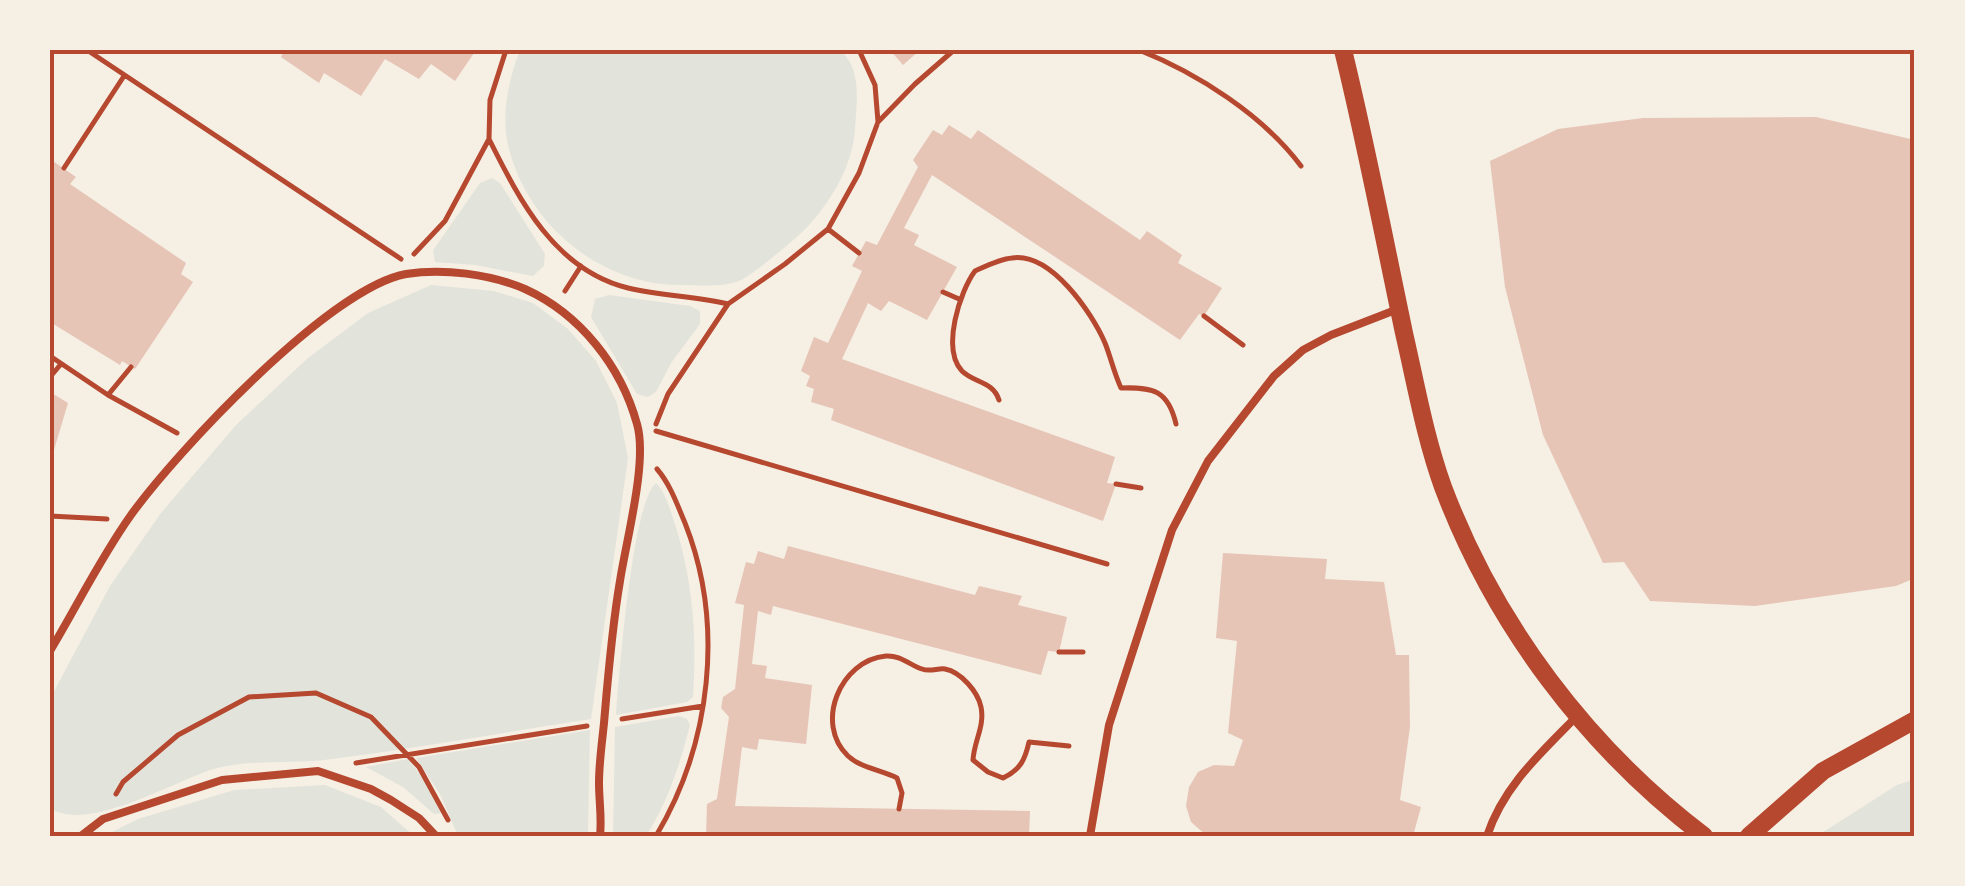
<svg xmlns="http://www.w3.org/2000/svg" width="1965" height="886" viewBox="0 0 1965 886" font-family="Arial,sans-serif">
<rect width="100%" height="100%" fill="#f6efe4"/>
<!-- green -->
<path fill="#e2e4dc" d="M520,50H840C862,69 857,101 855,128C853,164 834,196 811,223C801,235 754,274 741,280C723,288 699,285 680,285C598,285 523,221 507,140C502,110 509,78 520,50Z
M492,178L500,183L545,254L544,266L533,276L475,265L435,262L433,251L436,246L480,183Z
M431,285L494,291L533,303L568,329L596,361L617,403L628,458L591,719C505,732 419,748 332,759C292,765 249,758 210,770C172,783 86,833 50,808V699L110,586L161,513L236,425L308,358L368,313Z
M609,295L690,306L700,311V324L671,363L656,392L648,397L637,394L591,317L595,299Z
M656,483C665,492 669,506 673,518C693,578 697,634 693,697L687,702L616,715C619,676 632,503 656,483Z
M679,716L687,719L690,725C680,764 668,802 646,836H613L615,727Z
M590,730L588,836H458L440,794L416,758Z
M408,759L423,778L441,813L434,814L403,787L366,767Z
M1915,779V836H1817L1897,785Z
M325,785L381,807L414,836H104L138,819L234,790Z"/>
<!-- building -->
<path fill="#e6c5b7" d="M284,50H476L455,81L431,64L419,79L385,59L361,96L324,73L319,83L281,57Z
M890,50H920L903,65Z
M1816,117L1915,140V578L1896,586L1755,606L1650,601L1624,562L1603,563L1543,435L1505,287L1490,161L1558,129L1643,118Z
M949,125L971,139L978,130L1140,240L1147,231L1182,255L1178,263L1222,288L1204,316L1199,314L1180,340L932,175L904,228L919,235L914,245L957,267L927,320L889,301L881,311L868,303L842,359L1115,457L1107,483L1116,484L1103,521L831,420L834,409L811,402L814,389L806,386L810,376L801,371L814,337L828,343L862,271L852,266L866,241L877,245L918,167L913,160L933,130L942,135Z
M50,159L76,177L70,184L186,263L181,274L193,282L135,369L122,361L120,365L50,322Z
M50,392L68,403L51,460L50,459Z
M788,546L975,595L979,586L1022,596L1018,605L1067,617L1059,652L1048,651L1041,675L773,606L771,615L758,611L752,664L767,666L765,678L812,685L806,744L759,739L757,750L742,747L735,806L1030,811L1029,836H706L707,804L717,799L729,717L721,708L723,697L735,689L744,605L735,603L746,562L754,564L758,551L784,559Z
M1223,553L1327,559L1325,579L1384,582L1396,655H1409L1410,727L1400,800L1421,807L1413,836H1207L1191,822L1186,806L1189,787L1198,772L1214,765L1234,766L1243,740L1228,733L1237,641L1216,638Z"/>
<g fill="none" stroke-linecap="round" stroke-linejoin="round">
<!-- path -->
<path stroke="#b5482f" stroke-width="5" d="M87,50L401,259
M859,50L875,85L878,122
M1139,50C1197,73 1263,115 1301,166
M489,139C520,201 555,270 628,288C661,296 695,296 728,304
M64,168L124,76
M828,229L859,253
M414,254L445,221L489,139L490,100L506,50
M565,291L581,266
M943,292L959,299
M1204,316L1243,345
M50,356L108,395L177,433
M50,377L61,364
M108,395L131,367
M999,400C993,381 974,383 962,371C941,349 960,291 975,271C986,266 1000,259 1012,258C1051,252 1092,313 1105,343C1111,358 1114,373 1121,388C1153,387 1168,390 1176,424
M656,424L668,394L728,304L785,264L828,229L859,173L878,122L915,84L954,50
M656,431L1107,564
M1116,484L1141,488
M50,516L107,519
M1059,652H1083
M622,719L703,706
M356,763L587,726
M116,794L123,782L178,735L249,697L316,693L371,717L419,767L448,820
M899,809L902,793L897,778C881,770 861,768 848,756C814,724 840,660 886,656C900,655 910,665 922,669C930,672 938,668 945,669C961,672 978,692 981,707C985,726 974,741 973,760L988,772L1003,778C1020,770 1025,760 1029,742L1069,746
M656,836C711,744 725,624 685,523C677,504 670,484 657,469
M1872,836H1874"/>
<!-- service -->
<path stroke="#b5482f" stroke-width="8" d="M50,651C77,606 101,557 131,515C177,451 330,288 406,274C443,268 490,274 525,289C580,314 621,366 637,424C648,461 626,541 620,581C612,627 608,676 604,723C602,743 599,763 599,783C599,801 602,818 600,836
M81,836L103,819L222,780L318,771L371,789L391,800L419,818L436,836
M1090,836L1109,725L1172,530L1208,461L1274,376L1303,350L1331,335L1398,309
M1487,836C1504,785 1542,752 1578,715"/>
<!-- tertiary -->
<path stroke="#b5482f" stroke-width="18" d="M1343,50C1366,144 1384,238 1404,333C1416,385 1425,437 1443,487C1495,625 1587,747 1704,836
M1749,836L1823,771L1915,720"/>
</g>
<!-- border -->
<rect width="1965" height="886" fill="none" stroke="#f6efe4" stroke-width="105"/>
<rect x="52" y="52" width="1860" height="782" fill="none" stroke="#b5482f" stroke-width="4"/>
</svg>
